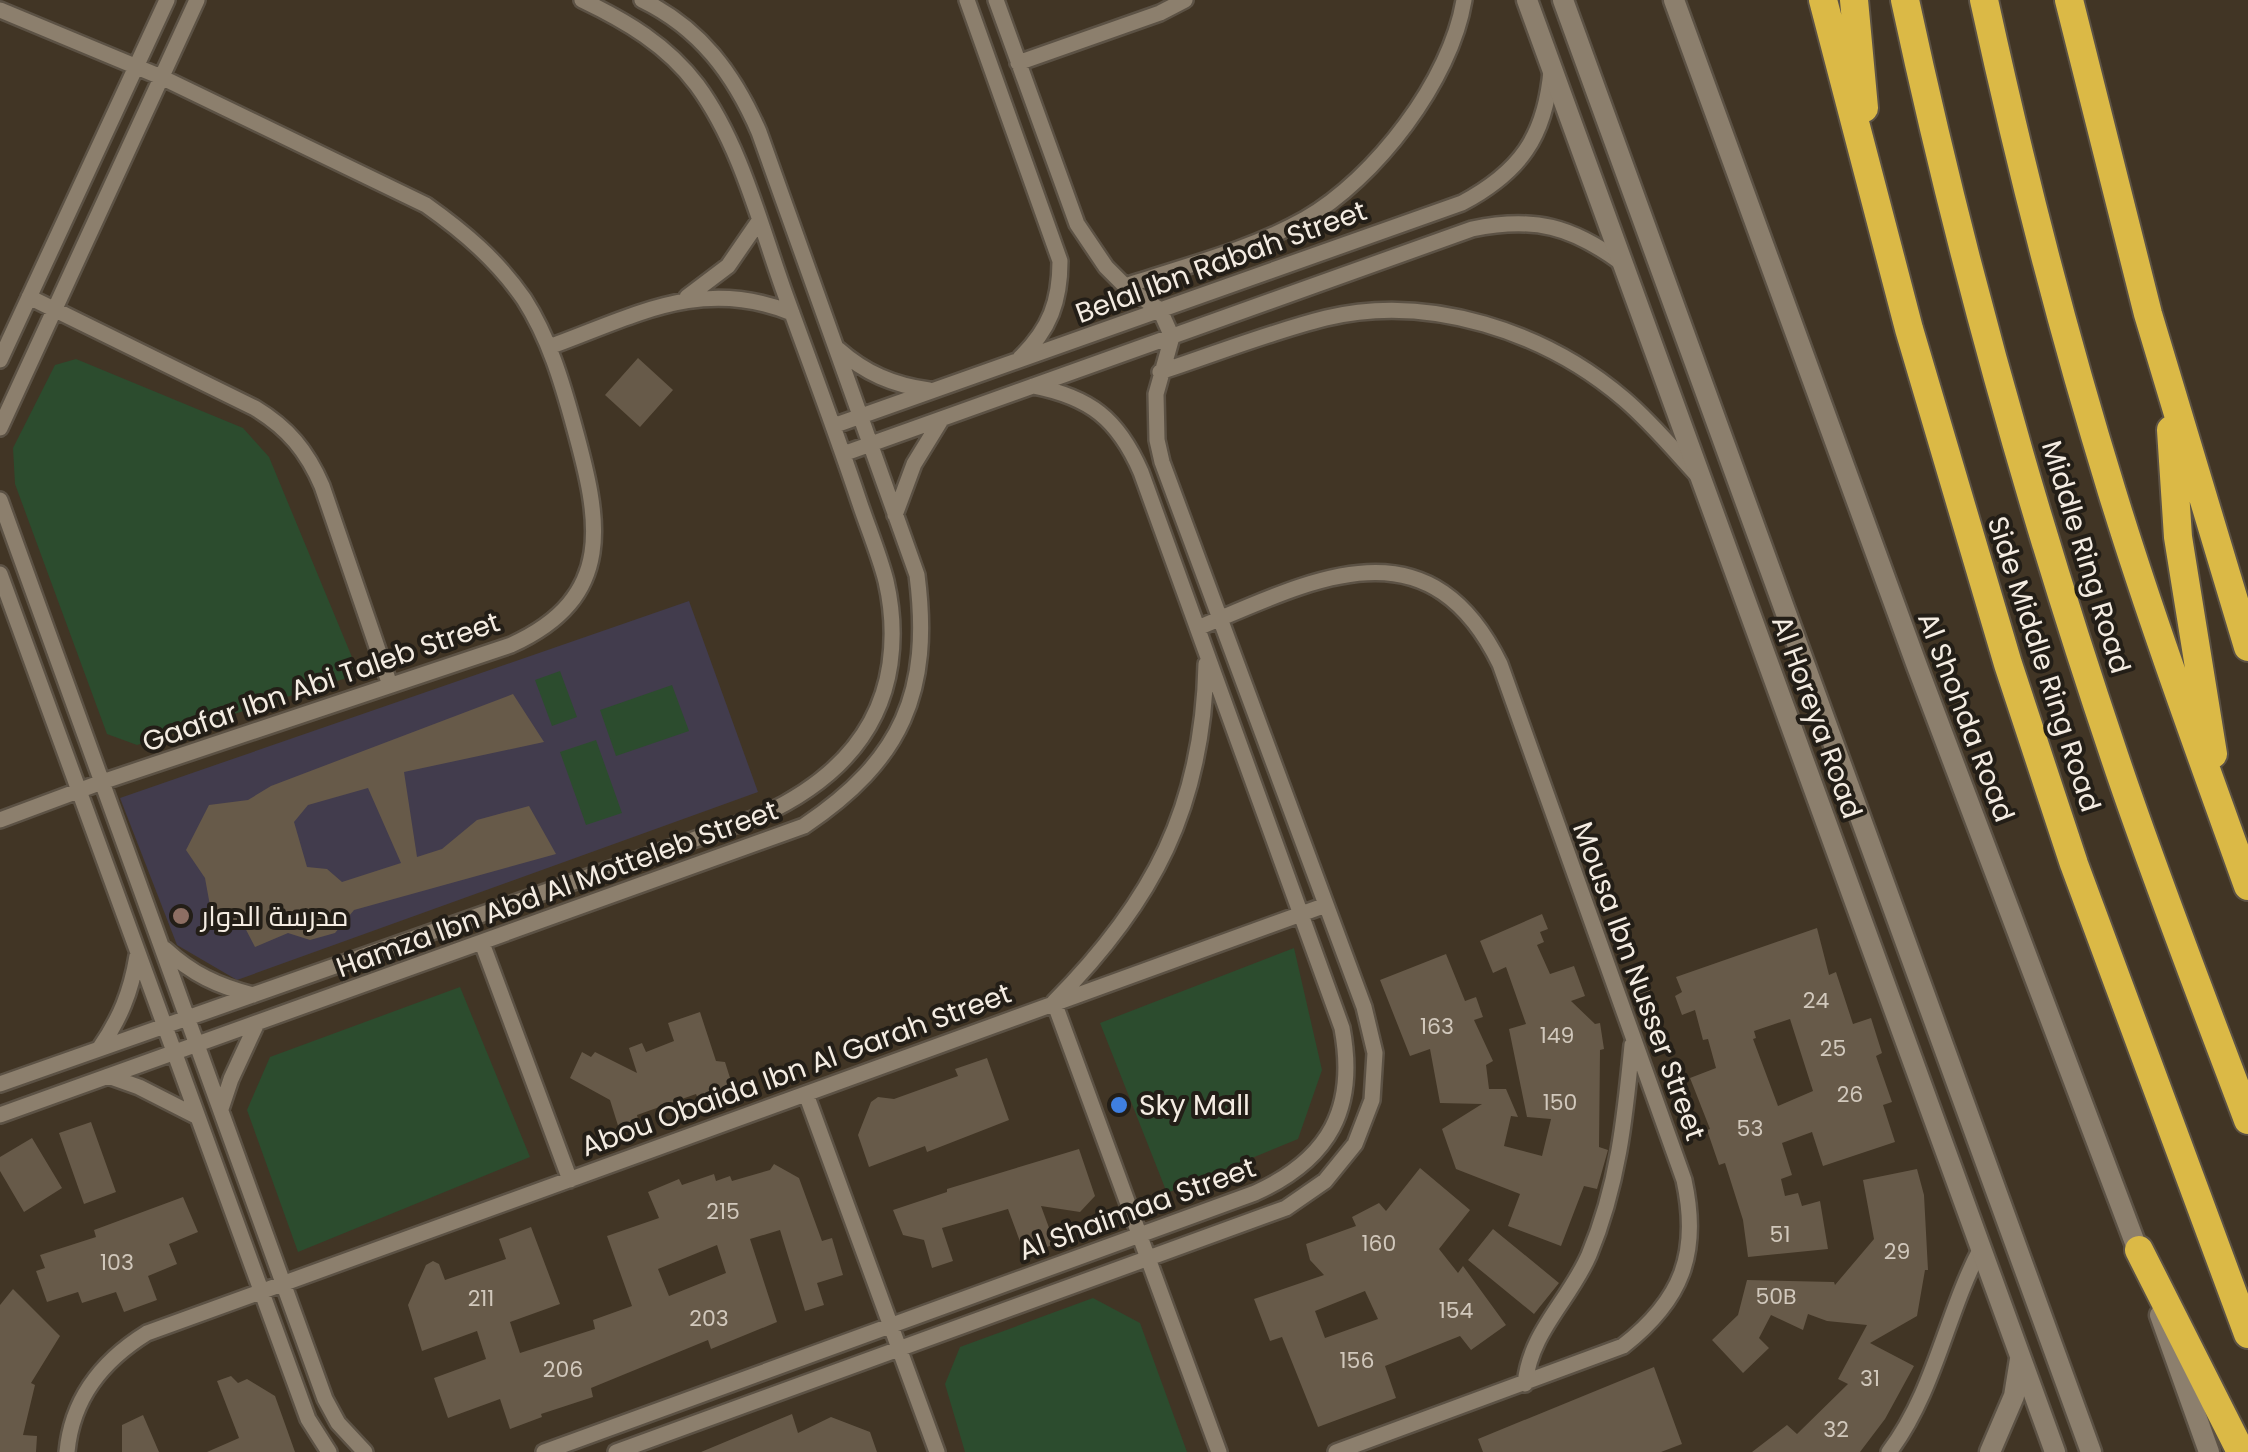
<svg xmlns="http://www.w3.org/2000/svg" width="2248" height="1452" viewBox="0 0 2248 1452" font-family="Poppins,Cairo,sans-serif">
<rect width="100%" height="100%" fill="#413525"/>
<!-- education -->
<path fill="#423c4d" d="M689,601L758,792L237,980L177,945L120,798Z"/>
<!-- green -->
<path fill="#2c4c2e" d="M76,359L243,428L269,457L359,674L137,745L107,734L15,484L13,448L55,365Z
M560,671L577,717L552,726L535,680Z
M672,685L689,731L616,756L600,710Z
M596,740L622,813L586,825L560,752Z
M1294,948L1322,1070L1298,1139L1167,1193L1100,1023Z
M460,987L530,1157L298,1252L247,1110L270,1057Z
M1093,1298L1140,1323L1187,1452H965L945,1384L960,1347Z"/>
<!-- building -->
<path fill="#675a49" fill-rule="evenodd" d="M638,358L673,390L640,427L605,395Z
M513,694L544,742L404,772L417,857L442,849L477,820L529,806L556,854L354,910L335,933L310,940L288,933L255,947L242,922L226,929L211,911L205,878L186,850L209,805L248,800L271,786ZM368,788L401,863L342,882L327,869L307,867L294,822L308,805Z
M1542,914L1548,929L1540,932L1544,942L1537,945L1550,974L1574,966L1585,996L1571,1001L1595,1024L1600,1023L1604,1049L1600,1050L1599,1147L1608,1150L1597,1189L1584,1186L1561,1246L1508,1226L1520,1194L1456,1169L1442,1129L1482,1104L1440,1103L1430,1049L1410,1056L1380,980L1446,954L1465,1001L1476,997L1483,1017L1474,1020L1493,1061L1486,1065L1489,1089H1506L1518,1117L1511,1116L1504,1146L1542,1156L1551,1119L1527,1117L1509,1029L1526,1024L1506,967L1493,973L1480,941Z
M1817,928L1829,975L1836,972L1853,1024L1871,1018L1882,1053L1876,1056L1892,1102L1883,1105L1895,1142L1823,1166L1812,1132L1782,1143L1792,1175L1781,1179L1785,1196L1798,1193L1802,1206L1820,1201L1828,1249L1748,1257L1743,1220L1725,1163L1719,1165L1707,1130L1710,1129L1690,1078L1716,1068L1708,1039L1703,1040L1695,1010L1682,1015L1675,996L1682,992L1676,977ZM1790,1019L1813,1091L1778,1106L1753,1039L1756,1038L1754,1031Z
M1646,978L1653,1000L1639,1005L1631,982Z
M700,1012L716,1061L725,1062L731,1081L727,1082L729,1089L698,1099L696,1094L637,1115L640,1127L620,1132L610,1100L570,1078L582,1052L591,1057L595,1052L637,1073L629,1048L642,1043L646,1052L674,1041L668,1023Z
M987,1058L1009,1120L927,1152L925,1146L869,1167L858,1135L871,1102L878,1097L894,1099L958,1076L955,1069Z
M91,1122L116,1192L84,1204L59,1133Z
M32,1138L62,1188L24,1212L0,1171V1157Z
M1079,1149L1095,1196L1080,1212L1041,1206L1055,1244L1025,1255L1008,1209L942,1228L953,1261L932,1268L924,1240L903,1235L893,1210L947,1192V1189Z
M774,1164L799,1178L822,1241L832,1238L843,1275L817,1283L824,1305L805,1311L780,1230L750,1239L777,1322L711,1349L708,1340L591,1388L593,1397L541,1414L542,1417L510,1429L500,1399L448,1418L434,1378L486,1359L477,1331L422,1351L408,1305L426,1265L433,1261L439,1264L445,1280L506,1259L499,1239L531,1227L560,1304L510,1322L520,1353L595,1329L593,1320L632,1306L607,1236L659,1218L648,1192L679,1179L682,1185L714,1174L716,1181L730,1176L732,1181L770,1170ZM717,1245L726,1273L669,1296L658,1269Z
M1420,1168L1470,1210L1439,1249L1458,1273L1463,1266L1506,1325L1471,1350L1460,1336L1385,1366L1396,1398L1318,1427L1282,1337L1270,1341L1254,1299L1324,1275L1310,1260L1306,1244L1356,1226L1352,1217L1379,1203L1386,1211ZM1365,1291L1378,1319L1325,1338L1315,1311Z
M1917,1169L1924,1195L1928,1270H1925L1917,1316L1870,1343L1914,1366L1885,1419L1860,1452H1752L1787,1425L1797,1434L1848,1384L1838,1379L1867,1325L1827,1321L1808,1314L1803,1330L1771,1315L1759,1338L1769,1348L1743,1373L1712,1340L1738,1315L1747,1280L1834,1282L1835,1285L1874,1239L1863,1180Z
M183,1197L198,1232L169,1244L177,1264L148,1276L157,1300L124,1312L116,1292L82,1303L78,1292L47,1302L36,1271L45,1268L40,1255L96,1237L94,1230Z
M1493,1229L1559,1283L1534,1314L1468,1260Z
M13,1289L60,1336L31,1383L35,1385L23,1435L37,1436L36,1452H0V1305Z
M1654,1367L1682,1444L1661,1452H1483L1478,1439Z
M231,1376L238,1383L247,1379L275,1396L295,1452H207L239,1438L217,1381Z
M792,1414L798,1433L831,1417L870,1432L877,1452H701Z
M143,1415L159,1452H122V1425Z"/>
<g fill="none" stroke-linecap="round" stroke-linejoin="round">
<!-- street casing -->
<g stroke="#5c5245" stroke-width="20">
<path id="street" d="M967,0L1060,261C1060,301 1050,329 1020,358
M0,10L161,77L426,205C464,232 497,260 524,299C549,338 562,382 574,426C600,520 617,597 511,645L102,782L0,820
M1018,63L1160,13L1185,0
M1125,286C1185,266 1250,250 1305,219C1375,179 1451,80 1464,0
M29,297L255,408C288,428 307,451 322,486L390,685
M687,297L728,266L759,221
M549,347C635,316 701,276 792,313
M838,349C865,373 893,385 929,390
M0,360L167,0
M1160,372C1215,354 1270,332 1326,318C1429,293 1546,332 1624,399C1651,422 1674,450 1698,476
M833,426L1462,203C1520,172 1545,137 1551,71
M0,428L197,0
M843,454L1472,229C1534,216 1572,226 1623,264
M0,500L325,1399L338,1423L365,1452
M895,515L914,464L941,420
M0,574L308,1419L329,1452
M1198,628C1312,580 1428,517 1500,664L1684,1180C1700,1253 1682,1300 1623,1346L1336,1452
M1206,664C1203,807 1153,902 1054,1002L1219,1452
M482,943L570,1180
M165,949C192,974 218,986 253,995
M99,1049C120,1019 131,992 137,956
M108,1076L139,1087L196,1116
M0,1084L758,817C825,787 879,740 890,664C894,636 892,607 886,581C879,554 868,528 859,501C836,432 810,363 785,294C760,225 741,145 697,85C667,45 626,21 582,0
M806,1094L937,1452
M221,1109L231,1079L257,1023
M0,1115L804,826C902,760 932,692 917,575L759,132C734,74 700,28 642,0
M1525,1384C1530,1332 1569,1301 1589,1255C1618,1186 1625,1118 1632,1045
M67,1452C72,1398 102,1361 147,1333L1326,905
M544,1452L1255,1193C1330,1159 1357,1108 1342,1028L1141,472C1118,419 1090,397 1033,386
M616,1452L1286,1208L1325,1181L1355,1144L1372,1100L1375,1053L1364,1007L1162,462L1157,440L1156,394L1172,337L1160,310L1125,286L1106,267L1077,224L996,0
M1889,1452C1935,1391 1946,1314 1981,1248"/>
</g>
<!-- secondary casing -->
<g stroke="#5c5245" stroke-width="25">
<path id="secondary" d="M1527,0L2055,1452
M1563,0L2091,1452
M1674,0L1917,666L2143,1264
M2160,1315L2209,1452
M1990,1452L2014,1396L2020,1359"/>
</g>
<!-- highway casing -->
<g stroke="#5c5245" stroke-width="32">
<path id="highway" d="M1823,0L1909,329L2008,664L2074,864L2248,1334
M1854,0L1864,108
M1905,0C1960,256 2031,510 2115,758C2156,880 2203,1000 2248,1120
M1984,0C2020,165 2062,330 2112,492C2153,625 2201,755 2248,886
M2069,0L2148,314L2248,647
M2171,430L2178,537L2213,754
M2139,1250L2241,1452"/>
</g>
<!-- street -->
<use href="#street" stroke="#8c7f6d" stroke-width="15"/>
<!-- secondary -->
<use href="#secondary" stroke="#8c7f6d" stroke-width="20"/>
<!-- highway -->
<use href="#highway" stroke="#dbb946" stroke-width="28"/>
</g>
<!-- markers -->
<circle fill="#8d6e63" stroke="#231e17" stroke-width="4" cx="181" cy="916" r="10"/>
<circle fill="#3f7fe0" stroke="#231e17" stroke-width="4" cx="1119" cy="1105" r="10"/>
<g text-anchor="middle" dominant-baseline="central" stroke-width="8" stroke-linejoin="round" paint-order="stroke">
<!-- number labels -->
<g font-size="22" fill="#d1c8bc">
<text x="1816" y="1000">24</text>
<text x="1437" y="1026">163</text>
<text x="1557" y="1035">149</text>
<text x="1833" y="1048">25</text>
<text x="1850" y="1094">26</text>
<text x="1560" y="1102">150</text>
<text x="1750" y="1128">53</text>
<text x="723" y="1211">215</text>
<text x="1780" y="1234">51</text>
<text x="1379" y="1243">160</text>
<text x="1897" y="1251">29</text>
<text x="117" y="1262">103</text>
<text x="1776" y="1296">50B</text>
<text x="481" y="1298">211</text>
<text x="1456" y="1310">154</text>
<text x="709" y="1318">203</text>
<text x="1357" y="1360">156</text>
<text x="563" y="1369">206</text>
<text x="1870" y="1378">31</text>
<text x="1836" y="1429">32</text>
</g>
<!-- street labels -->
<g font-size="28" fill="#f4ece2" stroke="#231e17">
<text transform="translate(1221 262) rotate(-20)">Belal Ibn Rabah Street</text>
<text transform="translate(2086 557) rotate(73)">Middle Ring Road</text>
<text transform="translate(2044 664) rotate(72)">Side Middle Ring Road</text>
<text transform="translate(321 682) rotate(-19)">Gaafar Ibn Abi Taleb Street</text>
<text transform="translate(1817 717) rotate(70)">Al Horeya Road</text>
<text transform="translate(1966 717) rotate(69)">Al Shohda Road</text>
<text transform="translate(557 889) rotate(-20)">Hamza Ibn Abd Al Motteleb Street</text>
<text transform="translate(1639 981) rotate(70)">Mousa Ibn Nusser Street</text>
<text transform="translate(796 1070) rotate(-20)">Abou Obaida Ibn Al Garah Street</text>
<text transform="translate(1137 1209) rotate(-20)">Al Shaimaa Street</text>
</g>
<!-- poi labels -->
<g font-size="28" fill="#f4ece2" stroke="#231e17" text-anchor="start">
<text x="201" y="916">مدرسة الدوار</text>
<text x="1139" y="1105">Sky Mall</text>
</g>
</g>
</svg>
